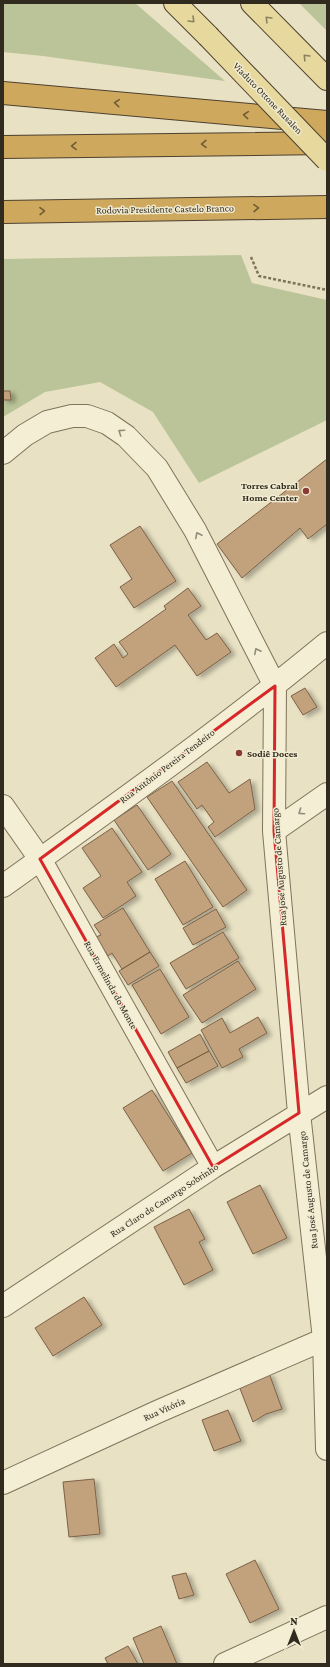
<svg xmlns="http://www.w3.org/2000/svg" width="330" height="1667" viewBox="0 0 330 1667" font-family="'Crimson Pro',serif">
<defs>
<filter id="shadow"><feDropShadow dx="4.5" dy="2.5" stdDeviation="2" flood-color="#0004"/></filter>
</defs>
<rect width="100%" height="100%" fill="#e8e1c3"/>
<!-- green -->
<path fill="#bac498" d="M3,3H135L225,81L43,56L3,52Z
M299,3H327V31Z
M241,255L252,283L327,300V420L199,483L153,412L100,382L45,392L3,417V259Z"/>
<!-- building -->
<path fill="#c2a17d" stroke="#7c6145" filter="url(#shadow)" d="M3,391H10L11,400H3Z
M327,459V524L308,539L300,528L242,578L217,544Z
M140,526L176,581L134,608L120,587L132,579L110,545Z
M188,588L201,606L188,615L206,640L217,633L231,652L197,676L175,645L116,687L95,658L114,644L123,658L128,654L119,642L166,609L164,606Z
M305,688L317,707L303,715L291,696Z
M207,762L229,793L250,779L255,809L215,837L208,827L214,822L202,805L197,809L178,782Z
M172,781L247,890L223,907L147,797Z
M137,805L171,854L148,870L114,820Z
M112,828L142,872L127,882L136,896L103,918L83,888L101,876L82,848Z
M185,861L213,907L183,925L155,879Z
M123,908L150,952L122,969L112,953L108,956L96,937L101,935L94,925Z
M216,909L226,927L193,945L183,928Z
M223,932L239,958L186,989L170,963Z
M150,952L159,966L128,985L119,971Z
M238,961L256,989L202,1023L183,995Z
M160,969L189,1017L161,1034L132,985Z
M258,1017L267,1033L239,1049L243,1057L222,1068L201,1030L222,1018L230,1033Z
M200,1034L209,1051L177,1068L168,1052Z
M209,1051L218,1066L186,1083L177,1068Z
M152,1090L192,1153L163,1171L123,1108Z
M260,1185L287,1238L253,1254L227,1202Z
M189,1209L205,1239L199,1242L213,1270L184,1285L154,1227Z
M84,1297L102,1325L53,1356L35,1328Z
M269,1373L282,1409L266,1414L253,1422L239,1386Z
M228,1410L241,1441L214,1451L202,1420Z
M94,1479L100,1534L69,1537L63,1482Z
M255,1560L279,1609L250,1623L226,1574Z
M186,1573L194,1595L179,1599L172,1576Z
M161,1626L177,1664H144L133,1638Z
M128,1646L138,1664H108L105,1658Z"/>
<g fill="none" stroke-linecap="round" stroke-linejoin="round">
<!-- street casing -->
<g stroke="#80735c" stroke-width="24">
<path id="street" d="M3,453L25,435L47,422L72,416H87L107,423L126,436L157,468L195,530L275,686L274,831L299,1113L324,1339L327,1449
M3,806L40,859L213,1167
M274,831L327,794
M3,886C113,807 223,729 327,643
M3,1306L213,1167L327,1097
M3,1483L157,1412L327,1338
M225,1664L327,1617"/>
</g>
<!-- primary casing -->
<g stroke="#4e4130" stroke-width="24">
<path id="primary" d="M175,3L208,36
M252,3L327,79"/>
</g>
<!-- highway casing -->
<g stroke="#4e4130" stroke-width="24">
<path id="highway" d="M3,93L327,122
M3,147L327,143
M3,212L327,207"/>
</g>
<!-- path -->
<path stroke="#80735c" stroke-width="2.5" stroke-dasharray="3 2" stroke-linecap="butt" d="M251,257L259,276L327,290"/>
<!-- street -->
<use href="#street" stroke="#f4eed5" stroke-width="22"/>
<!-- primary -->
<use href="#primary" stroke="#e7d89e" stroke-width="22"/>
<!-- highway -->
<use href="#highway" stroke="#cea85d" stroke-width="22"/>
<!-- primary-bridge casing -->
<g stroke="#4e4130" stroke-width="24" stroke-linecap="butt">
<path id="primary-bridge" d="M208,36L327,160"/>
</g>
<!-- primary-bridge -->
<use href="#primary-bridge" stroke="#e7d89e" stroke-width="22"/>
</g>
<!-- one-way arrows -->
<defs><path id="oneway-chevron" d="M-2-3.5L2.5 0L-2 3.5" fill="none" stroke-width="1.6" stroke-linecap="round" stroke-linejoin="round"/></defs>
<g stroke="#8c815e">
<use href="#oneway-chevron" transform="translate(268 19) rotate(-135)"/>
<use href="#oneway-chevron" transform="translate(192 20) rotate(45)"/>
<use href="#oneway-chevron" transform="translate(306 57) rotate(-134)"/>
</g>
<g stroke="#705c37">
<use href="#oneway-chevron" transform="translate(117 103) rotate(-175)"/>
<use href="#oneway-chevron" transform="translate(246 115) rotate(-175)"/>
<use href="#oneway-chevron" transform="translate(204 144) rotate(179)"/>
<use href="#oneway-chevron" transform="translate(74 146) rotate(179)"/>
<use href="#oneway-chevron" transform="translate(256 208) rotate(-1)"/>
<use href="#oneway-chevron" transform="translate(42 211) rotate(-1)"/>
</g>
<g stroke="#928c7a">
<use href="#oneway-chevron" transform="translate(121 432) rotate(-146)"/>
<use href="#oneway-chevron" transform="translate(198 535) rotate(-117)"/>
<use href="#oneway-chevron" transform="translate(257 651) rotate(-117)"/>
<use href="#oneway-chevron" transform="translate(301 812) rotate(146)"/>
</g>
<!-- marked area -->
<path fill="none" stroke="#d62828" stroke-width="3" stroke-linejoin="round" d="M275,686L274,831L299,1113L213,1167L40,859Z"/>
<!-- markers -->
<g fill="#883c33" stroke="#f0ebd1" stroke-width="1.5">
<circle cx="306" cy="491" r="4"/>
<circle cx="239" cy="753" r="4"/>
</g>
<g text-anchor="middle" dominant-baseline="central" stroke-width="3" stroke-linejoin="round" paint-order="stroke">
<!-- street labels -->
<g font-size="10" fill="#312a1e" stroke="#f0ebd1">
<text transform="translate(268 98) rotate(46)">Viaduto Ottone Rusalen</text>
<text transform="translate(165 209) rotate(-1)">Rodovia Presidente Castelo Branco</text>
<text transform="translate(167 766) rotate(-37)">Rua Antônio Pereira Tendeiro</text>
<text transform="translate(279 867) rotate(-94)">Rua José Augusto de Camargo</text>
<text transform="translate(111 985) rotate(61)">Rua Ermelinda do Monte</text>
<text transform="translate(308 1190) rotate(-96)">Rua José Augusto de Camargo</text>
<text transform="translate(164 1200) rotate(-33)">Rua Claro de Camargo Sobrinho</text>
<text transform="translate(164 1409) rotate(-24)">Rua Vitória</text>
</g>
<!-- poi labels -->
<g font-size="10" font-weight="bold" fill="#312a1e" stroke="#f0ebd1" text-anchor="end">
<text x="298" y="485">Torres Cabral<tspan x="298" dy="12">Home Center</tspan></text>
<text x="247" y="753" text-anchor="start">Sodiê Doces</text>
</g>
</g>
<!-- border -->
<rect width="330" height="1667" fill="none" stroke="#312a1e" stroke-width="8"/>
<!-- north arrow -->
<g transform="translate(294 1631)" stroke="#f0ebd1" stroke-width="3" paint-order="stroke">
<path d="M0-3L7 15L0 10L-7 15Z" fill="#312a1e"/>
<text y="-6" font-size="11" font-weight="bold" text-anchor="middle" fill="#312a1e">N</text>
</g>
</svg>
